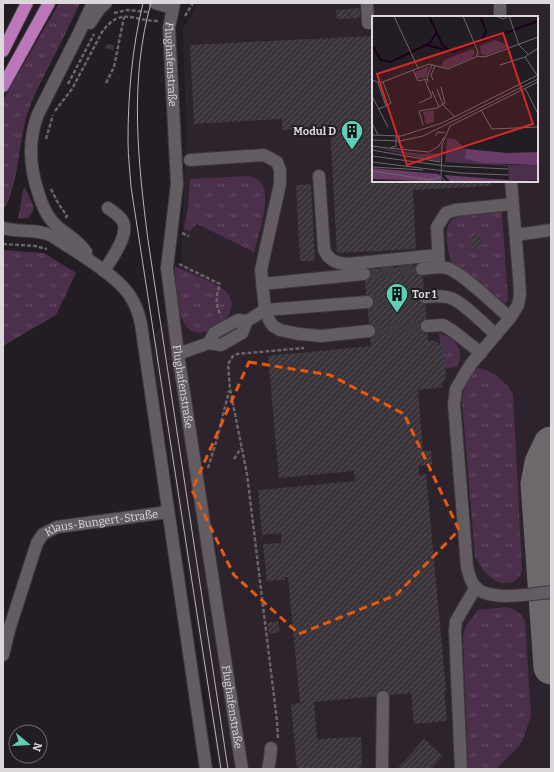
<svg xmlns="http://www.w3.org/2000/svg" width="554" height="772" viewBox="0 0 554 772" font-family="Bitter,serif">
<defs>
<pattern id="grass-tufts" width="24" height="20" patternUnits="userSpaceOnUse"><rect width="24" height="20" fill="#4c2f4a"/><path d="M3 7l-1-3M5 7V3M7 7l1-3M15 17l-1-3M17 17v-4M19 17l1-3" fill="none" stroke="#654c64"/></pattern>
<pattern id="building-hatch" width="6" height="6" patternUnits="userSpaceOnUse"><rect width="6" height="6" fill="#3a343a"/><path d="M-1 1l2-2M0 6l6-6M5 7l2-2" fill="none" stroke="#565156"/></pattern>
</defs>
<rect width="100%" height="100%" fill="#221d22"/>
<!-- built -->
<path fill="#2d232c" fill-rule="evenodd" d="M196,3H551V769H219L151,340L180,300L186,132L183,28L193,12ZM373,17H537V181H373Z"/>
<!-- grass -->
<path fill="url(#grass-tufts)" d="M59,3H80C70,25 59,47 48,68C38,88 28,106 24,127C20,145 15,198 3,209V100Z
M249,176C253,177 257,178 260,182C273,194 258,236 254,252L197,224L190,231L184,229L188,208L190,179Z
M25,187L34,207L33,211L28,218L18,219L23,190Z
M502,212L508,300L505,303L451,262C448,247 440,224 458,216Z
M3,250L44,253L76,273L56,315L3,346Z
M175,266C187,272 221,284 228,294C244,316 202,344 188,328C175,314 175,284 175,266Z
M439,333C455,337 466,351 457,367L443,369Z
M479,368C492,370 507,383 513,394L522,569C520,585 501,587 490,577C483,571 479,564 475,556L462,401C464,389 466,372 479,368Z
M506,607C515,609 520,612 525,621L531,716L523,739L518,747L496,769H468L463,635L466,626L478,610Z"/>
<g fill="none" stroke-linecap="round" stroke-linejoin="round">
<!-- taxiway -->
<path stroke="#6c686c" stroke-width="35" d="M551,444L542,463L538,484L551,667"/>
</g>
<!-- building -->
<path fill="url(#building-hatch)" d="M360,8V18L337,19L336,10Z
M373,36V181H491V186L413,190L416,249L337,253L330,127L282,130V119L194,124L190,45Z
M106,44L114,45L113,50L105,48Z
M311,184L315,261H300L296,185Z
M480,234L481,248L472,249V235Z
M422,265L428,341H435L443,347L446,379L442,384V387L418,390L423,451H431L432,464L419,466V475L426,474L446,690H444L447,721L414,724L411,693L314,702L317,739L361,737L362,765L359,769H297L291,704L300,703L288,577H285V580L267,581L263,544L281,543V533L262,535L258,490L355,481L354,471L279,478L268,356L371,346L364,270Z
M278,621L280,632L269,634L267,623Z
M424,739L443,756L431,769H397Z"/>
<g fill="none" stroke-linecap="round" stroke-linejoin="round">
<!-- minor-tunnel -->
<path stroke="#3e393e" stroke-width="12" stroke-dasharray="12 6" stroke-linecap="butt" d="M364,274L422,269
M367,302L425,297
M369,331L427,326"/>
<!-- minor casing -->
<g stroke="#3e393d" stroke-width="14">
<g id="minor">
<path d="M155,3L172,8"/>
<path id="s1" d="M174,3L169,28L177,184L167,268L178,354L242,769"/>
<path d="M367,3L368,23H373"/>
<path d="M500,17V3"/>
<path d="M90,23L100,8L106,3"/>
<path d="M190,160L264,155L277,162L280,170V184L261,270L265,310L269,320L273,326L280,330L299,334L321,336L369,331"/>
<path d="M319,176L324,249C328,260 336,263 347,264L438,255"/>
<path d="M511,181L519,277L520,295L518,305L510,318L471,364L463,377L456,389L454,404L467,567C469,574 470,581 475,587C490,602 531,594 551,592"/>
<path d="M3,228C20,233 37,228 52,236C73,250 117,275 130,296C136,305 139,314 141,324L206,769"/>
<path d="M516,235L551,230"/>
<path d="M86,252C78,239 62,233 52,221C45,213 41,202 38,192C29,165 28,140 38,114L79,33L93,3"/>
<path d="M439,267L437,227L446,213L455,210L512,204"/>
<path d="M422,269C430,268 439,266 447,268C463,273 496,306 510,318"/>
<path d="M104,271C111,259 131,234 122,220C119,215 113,212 108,208"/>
<path d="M262,284L364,274"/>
<path d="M425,297C434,296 444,295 453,299C466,305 485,325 496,335"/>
<path d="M427,326L443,325L453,331L481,353"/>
<path d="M209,343L214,333L238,320L247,321"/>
<path d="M178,354L209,343L221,345L242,333L247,321L265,310L367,302"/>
<path id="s2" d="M3,655L9,630L37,543L43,534L57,527L168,512"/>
<path d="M268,769L270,759L271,748"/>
<path d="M382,769L383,697"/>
<path d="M461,769L455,630L456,621L476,587"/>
</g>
</g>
<!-- highway casing -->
<g stroke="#3e393d" stroke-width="14">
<path id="highway" d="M3,51L27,3
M3,86L49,3"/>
</g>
<!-- path -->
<path stroke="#696468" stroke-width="2.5" stroke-dasharray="4 2" stroke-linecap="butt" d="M114,13L127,10L148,12
M185,16L193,3
M106,83L114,67L124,17
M68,84L94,34
M55,111L72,89L102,32C121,6 133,21 158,21
M46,139L53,115
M51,189L58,203L67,216L64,219
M182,233L189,236
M3,244L35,246L47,249
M179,264L220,284C216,296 215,304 221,316
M234,459L241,448
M208,468L217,439L229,391
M278,738L277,721L247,474L230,389L228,364L233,356L237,354L304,348"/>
<!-- minor -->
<use href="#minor" stroke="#635c62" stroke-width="12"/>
<!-- highway -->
<use href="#highway" stroke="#bb77b9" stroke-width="12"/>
<!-- tram -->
<path stroke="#b7b3b6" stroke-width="1" d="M143,3C132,48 128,95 128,141C128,156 130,172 131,187L221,769
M151,3C129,80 138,162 148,240L228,769"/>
</g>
<!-- marked area -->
<path fill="none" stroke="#e8590c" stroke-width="3" stroke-dasharray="8 5" stroke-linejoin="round" d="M249,362L330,375L404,414L459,530L396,595L299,634L234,575L192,490Z"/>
<!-- icons -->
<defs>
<g id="building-pin" transform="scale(1.15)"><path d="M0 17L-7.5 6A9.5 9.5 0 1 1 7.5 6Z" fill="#5eceb7" stroke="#221d22"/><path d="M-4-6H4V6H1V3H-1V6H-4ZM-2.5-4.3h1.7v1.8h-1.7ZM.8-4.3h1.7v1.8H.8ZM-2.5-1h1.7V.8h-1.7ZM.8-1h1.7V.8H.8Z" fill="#111"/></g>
</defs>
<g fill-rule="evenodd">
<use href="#building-pin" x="352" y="131"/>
<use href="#building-pin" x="397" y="294"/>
</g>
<g text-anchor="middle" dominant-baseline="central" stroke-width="4" stroke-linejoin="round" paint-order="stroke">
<!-- street labels -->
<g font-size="11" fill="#dcd8db" stroke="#221d22">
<text stroke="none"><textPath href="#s1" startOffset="62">Flughafenstraße</textPath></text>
<text stroke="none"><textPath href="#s1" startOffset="386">Flughafenstraße</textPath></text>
<text stroke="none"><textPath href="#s2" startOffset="188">Klaus-Bungert-Straße</textPath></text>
<text stroke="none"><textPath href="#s1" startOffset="710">Flughafenstraße</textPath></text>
</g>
<!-- poi labels -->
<g font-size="11" font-weight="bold" fill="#dcd8db" stroke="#221d22" text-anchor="end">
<text x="336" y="131">Modul D</text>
<text x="412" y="294" text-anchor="start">Tor 1</text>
</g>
</g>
<!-- overview -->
<g transform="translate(372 16)">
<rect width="166" height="166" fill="#221d22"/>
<path d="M123,24L138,30L114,40L109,38L108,30ZM100,33L103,36L100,42L76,52L69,51L72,44ZM57,50L54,61L46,63L43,56ZM62,94V106L54,108L51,96ZM75,122L83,123L94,133V143L136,149H166V164L137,166L136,150L73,146ZM0,131L49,138L68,137L69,146Z" fill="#4c2f4a"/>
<path d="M94,133L136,137L166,136V149L112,147L93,143ZM0,152L67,158L71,166L0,163ZM72,159L137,164V166H79Z" fill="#6a3c68"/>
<path fill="none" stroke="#1b001b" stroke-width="2" d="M57,0L71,30L81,36L166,5M108,0L114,15L109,26M0,29L9,44L19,46L58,27L64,17M54,29L74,34"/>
<path fill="none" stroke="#6c686c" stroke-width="1" d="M22,0L46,52M124,0L131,3L137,0M137,0L147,29L157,39M105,40L113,41L166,21M153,41L165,59M128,49L153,41L166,32M41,54L46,65L55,63M0,64L8,67L57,48L76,53L104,41L106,36L91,0M61,64L59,59L63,50M11,66L19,87L14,90M56,66L55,61L60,49M153,72L166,98M65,73L71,89L83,101M60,75L67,91M0,80L16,111M47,87L60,81L53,64M6,93L14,90L6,67M109,94L120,113L166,111M0,107L6,119M51,109L47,95L65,92L73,87L69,71M0,119L29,120L70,107L166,59M27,120L28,129L32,132M63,120L66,116L73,117M0,124L28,125L51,120L166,63M0,130L16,132M16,132L57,136L67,130L72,121M18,132L24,130V120M0,134L68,146M0,140L74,150L136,153M0,146L89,157L136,159M0,151L51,154M0,155L58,164L69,161M74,166L69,161L70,129L78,110L166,66"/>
<path fill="#d62828" fill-opacity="0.15" stroke="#d62828" stroke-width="2" d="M131,17L161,108L35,149L5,58Z"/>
<rect width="166" height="166" fill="none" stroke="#dcd8db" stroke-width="2"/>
</g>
<!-- border -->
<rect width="554" height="772" fill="none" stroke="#dcd8db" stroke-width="8"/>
<!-- north arrow -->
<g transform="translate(28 744) rotate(108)"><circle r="19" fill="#221d22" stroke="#6c686c"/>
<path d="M0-3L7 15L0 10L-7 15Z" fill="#5eceb7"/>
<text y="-6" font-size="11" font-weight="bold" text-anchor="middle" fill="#dcd8db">N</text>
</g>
</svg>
